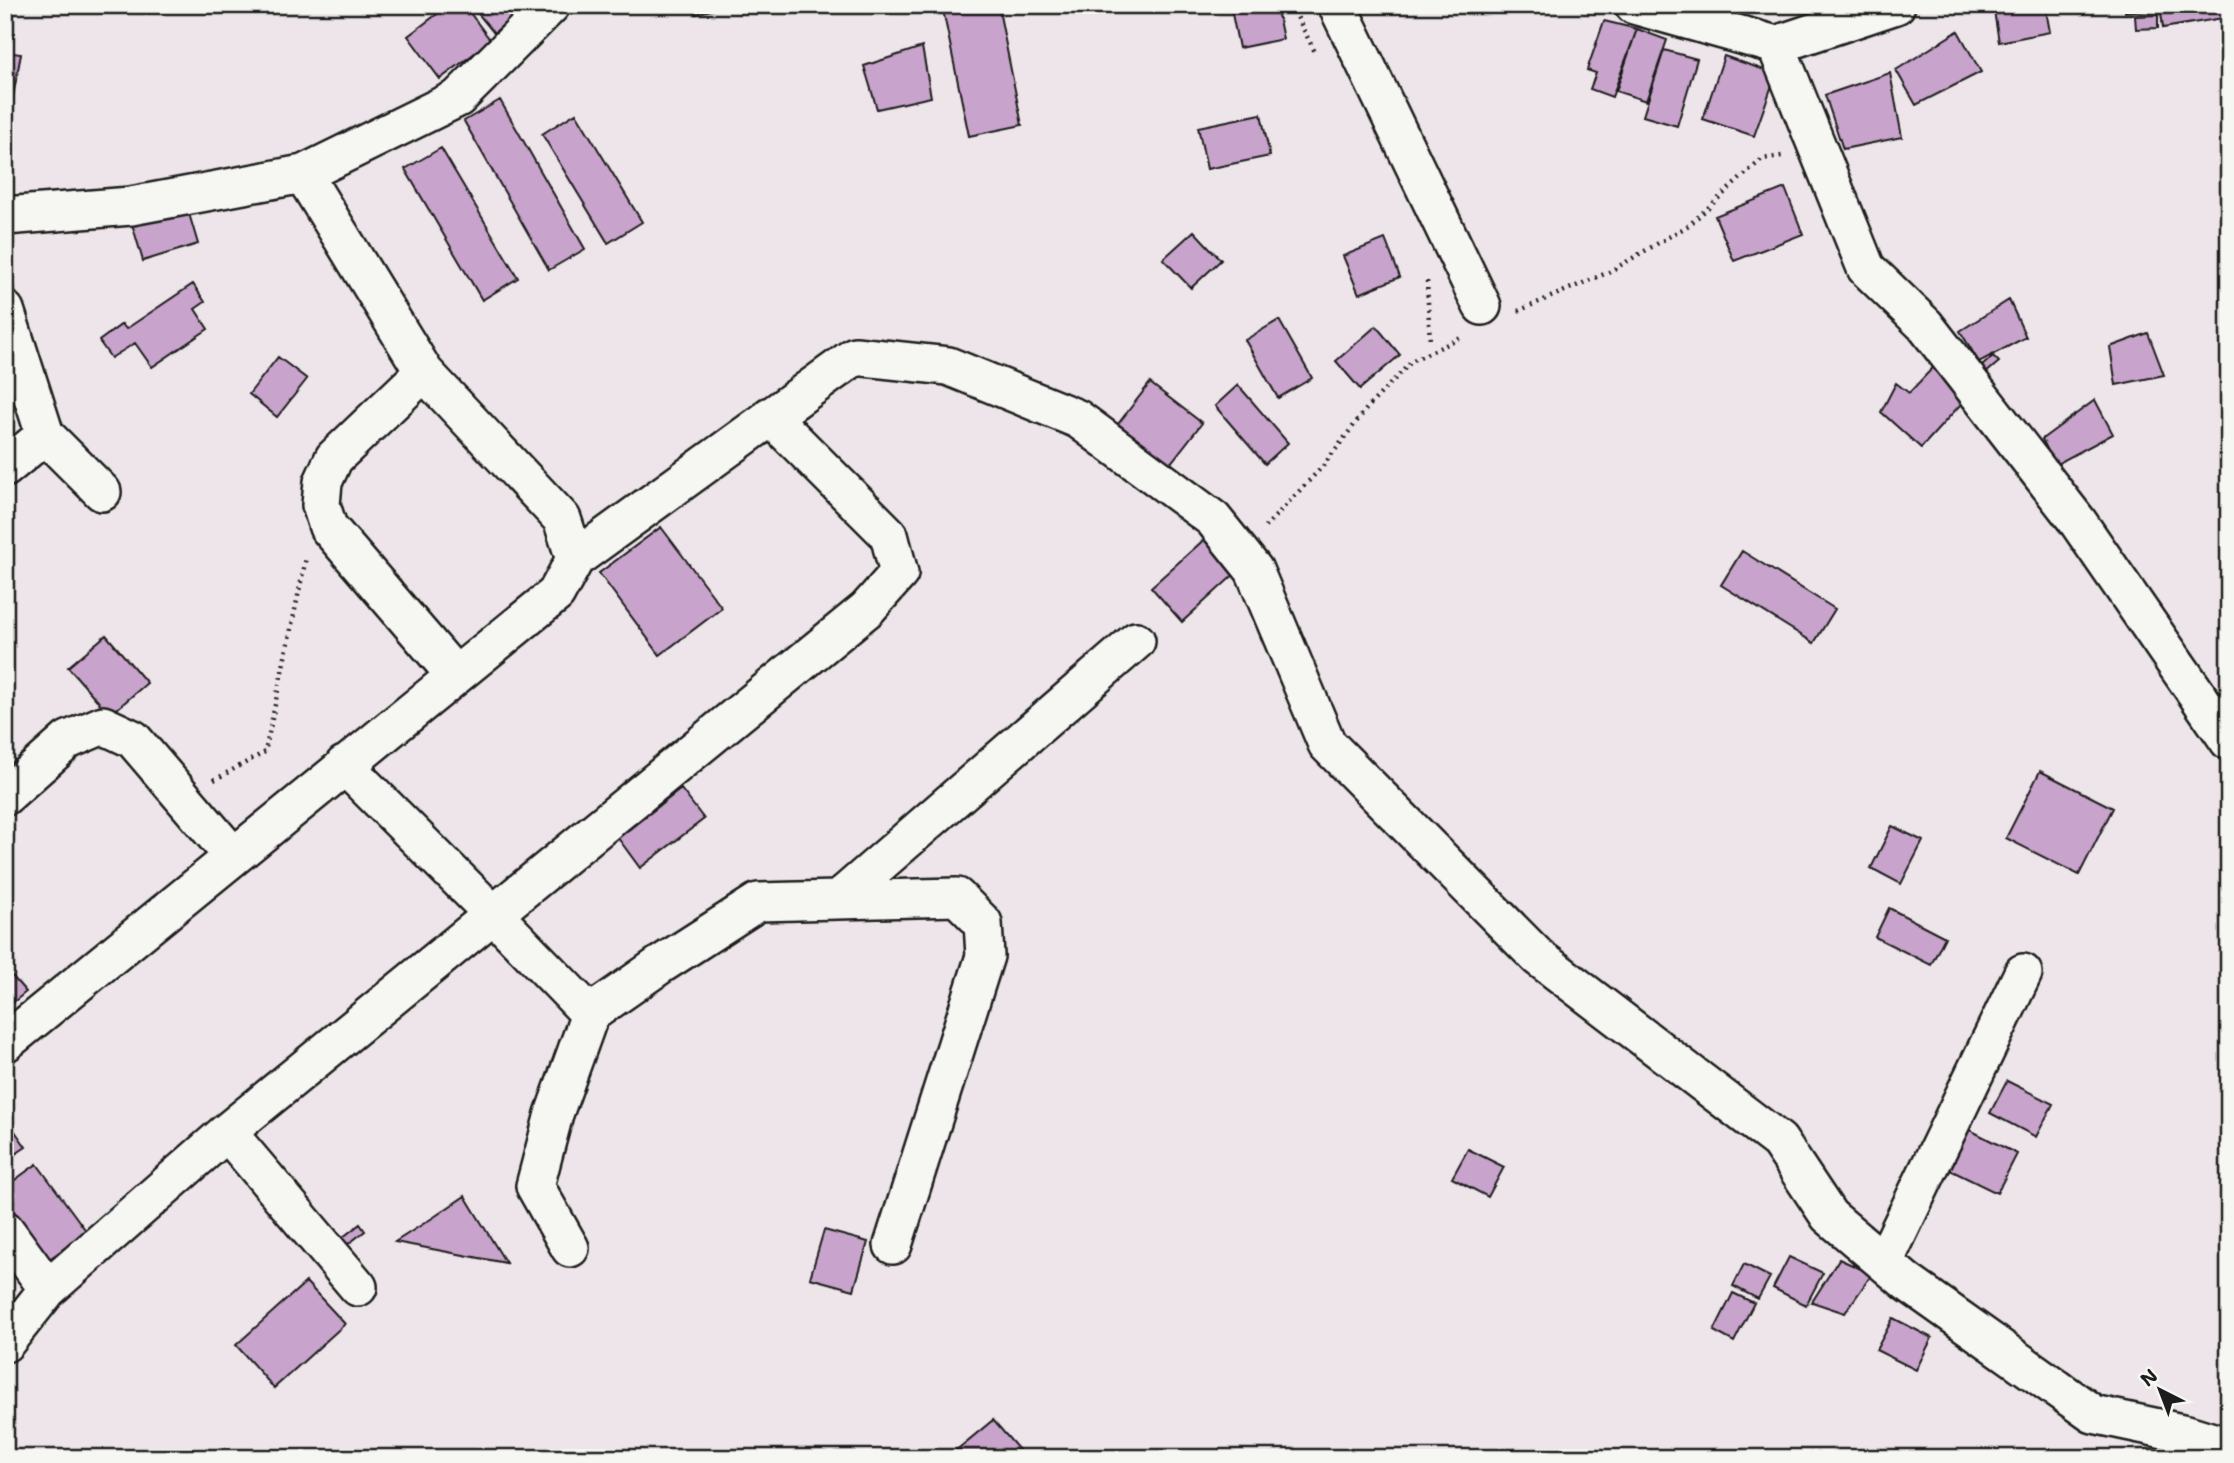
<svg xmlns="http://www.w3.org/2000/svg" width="2234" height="1463" viewBox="0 0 2234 1463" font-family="'Shantell Sans',sans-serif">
<rect width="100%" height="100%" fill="#ede5ea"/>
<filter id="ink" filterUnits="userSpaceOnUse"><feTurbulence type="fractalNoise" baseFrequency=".0143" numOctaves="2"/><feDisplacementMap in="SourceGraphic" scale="14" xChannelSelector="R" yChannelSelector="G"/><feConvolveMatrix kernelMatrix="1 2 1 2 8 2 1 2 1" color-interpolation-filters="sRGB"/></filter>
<g filter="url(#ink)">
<!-- building -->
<path fill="#c8a3cb" stroke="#1c1c1c" stroke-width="2" d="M449,5H464L491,41L440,79L408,36Z
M471,5H526L494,33Z
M694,5H730L696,14Z
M966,5H998L1022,125L969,136L943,10Z
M1249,5H1276L1283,39L1239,48L1231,9Z
M1993,5H2045L2050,32L1999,42Z
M2125,5H2154V11L2125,12Z
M2160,5H2227L2229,17L2163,28Z
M2158,15V28L2136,29L2135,16Z
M1604,21L1637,29L1612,97L1590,89L1596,73L1587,70Z
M1637,29L1667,40L1646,101L1616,91Z
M1958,31L1981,72L1916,105L1896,70Z
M2222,39H2229V106H2224Z
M922,47L931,97L877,109L864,66Z
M1664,50L1697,59L1677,126L1643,116Z
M5,52L21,54L5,138Z
M1724,56L1776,74L1754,136L1703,119Z
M1890,73L1902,137L1843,149L1825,95Z
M500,100L585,249L549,270L464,121Z
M576,113L642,222L608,243L542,134Z
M1261,114L1270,156L1207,169L1198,127Z
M441,148L518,278L482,300L405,169Z
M1785,188L1803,234L1734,261L1715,216Z
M185,200L198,244L143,261L130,217Z
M1194,231L1221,260L1191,288L1163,259Z
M1385,239L1400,277L1359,294L1343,256Z
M193,284L205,302L195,309L208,329L152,367L135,343L111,358L99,341L122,324L126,329Z
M2009,300L2026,337L1979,362L1960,331Z
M1279,320L1312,378L1278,398L1245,340Z
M1376,326L1400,355L1360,389L1336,361Z
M2148,333L2164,375L2116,385L2110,347Z
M1993,356L1999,362L1986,373L1981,367Z
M278,357L307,379L277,417L249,394Z
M1943,357L1971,393L1921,448L1881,412L1896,383L1909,393Z
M1150,383L1202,423L1170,464L1118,424Z
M1238,385L1288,443L1265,464L1215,406Z
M2095,400L2113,434L2055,465L2042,439Z
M661,527L722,608L660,655L599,573Z
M1207,537L1238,571L1182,622L1151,587Z
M1742,551L1835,609L1814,643L1721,585Z
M106,635L147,683L110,715L68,667Z
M2040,771L2113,808L2079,875L2006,838Z
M681,789L704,819L640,868L618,838Z
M1892,826L1923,841L1901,884L1871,868Z
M1889,908L1945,937L1931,965L1875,937Z
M5,968L26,992L5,1009Z
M2007,1081L2053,1104L2036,1137L1990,1113Z
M5,1117L26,1147L5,1161Z
M1966,1128L2017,1154L1997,1193L1946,1168Z
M1468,1149L1504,1167L1488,1197L1452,1178Z
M37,1164L87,1232L41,1265L5,1216V1187Z
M465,1196L506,1263L395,1242L434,1217Z
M360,1224L365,1231L343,1248L338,1241Z
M824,1230L868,1242L854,1290L810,1278Z
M1789,1257L1823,1273L1806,1305L1773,1288Z
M1839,1259L1872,1274L1845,1313L1812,1302Z
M1744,1264L1770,1277L1758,1299L1733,1286Z
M306,1282L345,1324L274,1388L236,1345Z
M1733,1293L1754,1303L1734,1342L1714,1331Z
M1893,1318L1932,1338L1916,1370L1876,1350Z
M993,1420L1026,1458H957L953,1453Z"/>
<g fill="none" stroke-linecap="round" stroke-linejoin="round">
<!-- minor casing -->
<g stroke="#1c1c1c" stroke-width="42">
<path id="minor" d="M1337,5L1482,306
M1634,5L1776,45L1896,5
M1776,45L1866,268L1925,325L2078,522L2229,741
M5,216L131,206L303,174L458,98L551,5
M5,310L45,435L102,492
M424,372L334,458L323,482L321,505L328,527L455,675
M5,468L45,435
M575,559L855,356L948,366L1078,419L1213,519L1254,570L1327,744L1538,957L1779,1141L1829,1216L1907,1282L2093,1414L2187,1434L2229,1447
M344,765L494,915L590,1014
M5,796L68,740L103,725L133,739L233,856
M839,899L1136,641
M5,1043L556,594L575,559L562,519L424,372L303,174
M227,1132L867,609L899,573L889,535L770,416
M5,1230L48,1289L227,1132L358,1287
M570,1248L535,1186L554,1114L590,1014L660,965L758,902L957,897L983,923L985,956L893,1245
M1884,1262L2023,973
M5,1343L48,1289"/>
</g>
<!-- path -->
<path stroke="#1c1c1c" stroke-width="4.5" stroke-dasharray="2 5" stroke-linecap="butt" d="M1291,5L1315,52
M1427,281L1430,343
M1518,311L1609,272L1689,225L1762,159L1782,156
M1265,527L1323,466L1367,408L1413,360L1463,337
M214,780L265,752L306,558"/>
<!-- minor -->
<use href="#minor" stroke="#f6f6f2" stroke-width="37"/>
</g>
</g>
<!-- margin -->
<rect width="2234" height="1463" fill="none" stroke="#f6f6f2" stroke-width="28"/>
<rect x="14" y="14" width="2206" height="1435" fill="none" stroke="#1c1c1c" stroke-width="2.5" filter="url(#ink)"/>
<!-- north arrow -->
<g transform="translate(2160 1390) rotate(318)" stroke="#f6f6f2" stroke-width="5" paint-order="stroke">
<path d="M0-5L12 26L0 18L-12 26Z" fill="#1c1c1c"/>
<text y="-10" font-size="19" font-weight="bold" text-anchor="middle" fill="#1c1c1c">N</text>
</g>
</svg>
